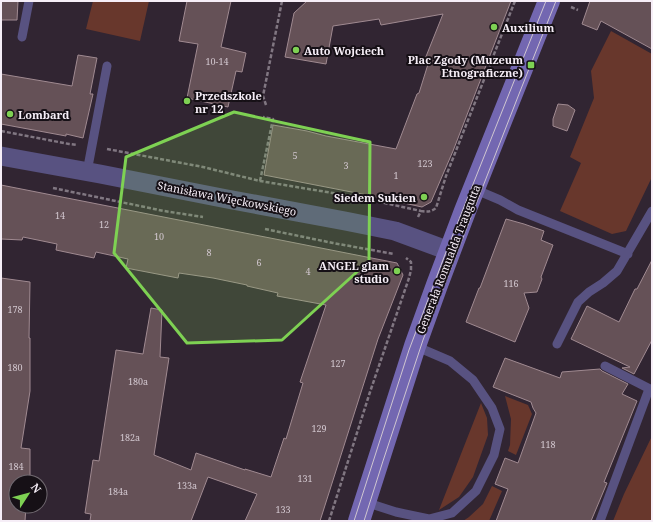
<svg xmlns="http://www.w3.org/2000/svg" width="653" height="522" viewBox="0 0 653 522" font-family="'Noto Serif',serif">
<rect width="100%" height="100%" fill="#312532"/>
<!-- green -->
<path fill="#68372c" d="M93,1H149L140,41L86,29Z
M611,31L652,54V177L626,231L612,234L560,211L581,163L570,157L594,98L591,71Z
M505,396L528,405L532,414L516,455L508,451L510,445L511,419Z
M481,403L487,418L488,435L473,477L459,497L439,510Z
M652,436V521H613L624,494Z
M492,486L502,491L489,521H463L469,517L483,504Z"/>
<!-- building -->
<path fill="#655157" stroke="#a08a91" d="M1,1H18L17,20H1Z
M187,1H231L221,47L246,53L242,72L236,71L228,107L187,98L198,44L179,41Z
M307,1H511L453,151L431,202L422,207L367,195L264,175L273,125L307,131L326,136L396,149L417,94L419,93L429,61L425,59L443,14L381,25L379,19L333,26L326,64L285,57L294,13Z
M590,1H652V49L601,21L597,30L582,24Z
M78,55L97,58L90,94H93L83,138L66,134V136L1,124V74L72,86Z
M558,104L568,105L575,110L567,131L553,126V119Z
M1,185L397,263L403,275L378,339L320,521H245L257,494L208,477L191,521H90L91,514L85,513L93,460L99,461L116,350L143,354L151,308L162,310L160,357L169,358L154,455L191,470L196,453L245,470V469L271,477L284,438L286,439L296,406L303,383L300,382L326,305L277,296L278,293L247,286V285L213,278L179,273L178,278L126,268L128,259L96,252L94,258L56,250L57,244L23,237L22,240L1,239Z
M506,219L524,224L544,231L541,240L553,245L541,277L542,279L537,292L524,293L529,308L515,342L466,322L479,288H480Z
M652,260V340L634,374L622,368L630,367L571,339L587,306L619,322L635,289H637Z
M1,278L30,282L29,338H30V391L21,448L30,449V482H16V506H26L25,521H1Z
M505,358L560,378L562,372L600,369L602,371L628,384L622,394L637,401L604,482L607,483L591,521H496L508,489L495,484L505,458L518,463L536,413L533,408L531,402L493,387Z"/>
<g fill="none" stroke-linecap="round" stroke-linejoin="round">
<!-- path -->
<path stroke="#817782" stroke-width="2.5" stroke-dasharray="4 2" stroke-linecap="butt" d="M571,7L578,10
M266,105L263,96L282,1
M1,131L69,144L77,145
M107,149L203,167L260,181L357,197L421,211
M260,181L273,119L263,117
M53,188L164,211L203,217
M418,217L421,211C427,212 431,212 436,208L446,176L515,1
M265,229L333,243L394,254
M329,521L370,392L409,278L411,270V262L406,258"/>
<!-- service -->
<path stroke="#585281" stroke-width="9" d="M22,37L29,1
M87,172L107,66
M474,189L500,200L518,210L628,254
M557,344L578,302L589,292L603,283L617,271L652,211
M605,366L652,390
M365,502L396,512L429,519L452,513L476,491L494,455L500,429L492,408L473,380L450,361L415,346
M600,521L649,389"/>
<!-- minor -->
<path stroke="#585281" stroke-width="19" d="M1,156L100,174L227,199L345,221L395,231L449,251"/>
<!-- secondary -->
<path stroke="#7367b1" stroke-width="22" d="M359,521L415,346L437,285L465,211L549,1"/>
<!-- tram -->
<path stroke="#cfc6d0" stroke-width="1" d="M354,521L409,350L446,252L546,1
M364,521L383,461L423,340L519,94L556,1"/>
</g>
<!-- marked area -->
<path fill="#7ed153" fill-opacity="0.2" stroke="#7ed153" stroke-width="3" stroke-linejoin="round" d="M234,112L370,142L369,261L282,340L187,343L114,253L126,157Z"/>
<!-- markers -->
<g fill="#7ed153" stroke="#161016" stroke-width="1.5">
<circle cx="494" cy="27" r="4"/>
<circle cx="296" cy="50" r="4"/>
<rect x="527" y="61" width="8" height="8" rx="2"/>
<circle cx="187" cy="101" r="4"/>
<circle cx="10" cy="114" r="4"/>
<circle cx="424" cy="197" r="4"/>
<circle cx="397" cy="271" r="4"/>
</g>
<g text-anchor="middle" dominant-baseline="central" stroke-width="4" stroke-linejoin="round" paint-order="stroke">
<!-- number labels -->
<g font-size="9" fill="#d2c7cf">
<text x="217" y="61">10-14</text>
<text x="295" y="155">5</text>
<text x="425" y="163">123</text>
<text x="346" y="165">3</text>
<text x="396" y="175">1</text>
<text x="60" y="215">14</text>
<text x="104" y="224">12</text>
<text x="159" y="236">10</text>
<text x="209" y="252">8</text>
<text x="259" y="262">6</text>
<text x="308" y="271">4</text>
<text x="511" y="283">116</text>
<text x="15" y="309">178</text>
<text x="338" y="363">127</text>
<text x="15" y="367">180</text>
<text x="138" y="381">180a</text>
<text x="319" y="428">129</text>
<text x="130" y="437">182a</text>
<text x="548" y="444">118</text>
<text x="16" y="466">184</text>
<text x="305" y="478">131</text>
<text x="187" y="485">133a</text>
<text x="118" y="491">184a</text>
<text x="283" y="509">133</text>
</g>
<!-- poi labels -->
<g font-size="11" font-weight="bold" fill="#f6eef7" stroke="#161016" text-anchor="start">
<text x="502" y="27">Auxilium</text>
<text x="304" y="50">Auto Wojciech</text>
<text x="523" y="59" text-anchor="end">Plac Zgody (Muzeum<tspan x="523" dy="13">Etnograficzne)</tspan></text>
<text x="195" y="95">Przedszkole<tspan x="195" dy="13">nr 12</tspan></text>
<text x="18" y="114">Lombard</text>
<text x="416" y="197" text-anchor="end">Siedem Sukien</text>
<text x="389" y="265" text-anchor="end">ANGEL glam<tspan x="389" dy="13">studio</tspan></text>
</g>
<!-- street labels -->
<g font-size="11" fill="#f6eef7" stroke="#161016">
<text transform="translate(227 198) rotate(11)">Stanisława Więckowskiego</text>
<text transform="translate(448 259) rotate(-69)">Generała Romualda Traugutta</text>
</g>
</g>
<!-- border -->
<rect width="653" height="522" fill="none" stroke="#f6eef7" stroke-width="4"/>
<!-- north arrow -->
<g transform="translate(28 494) rotate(54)"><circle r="19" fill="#161016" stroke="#706970"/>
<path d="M0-3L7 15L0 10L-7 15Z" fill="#7ed153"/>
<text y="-6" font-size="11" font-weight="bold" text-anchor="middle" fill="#f6eef7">N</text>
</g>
</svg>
